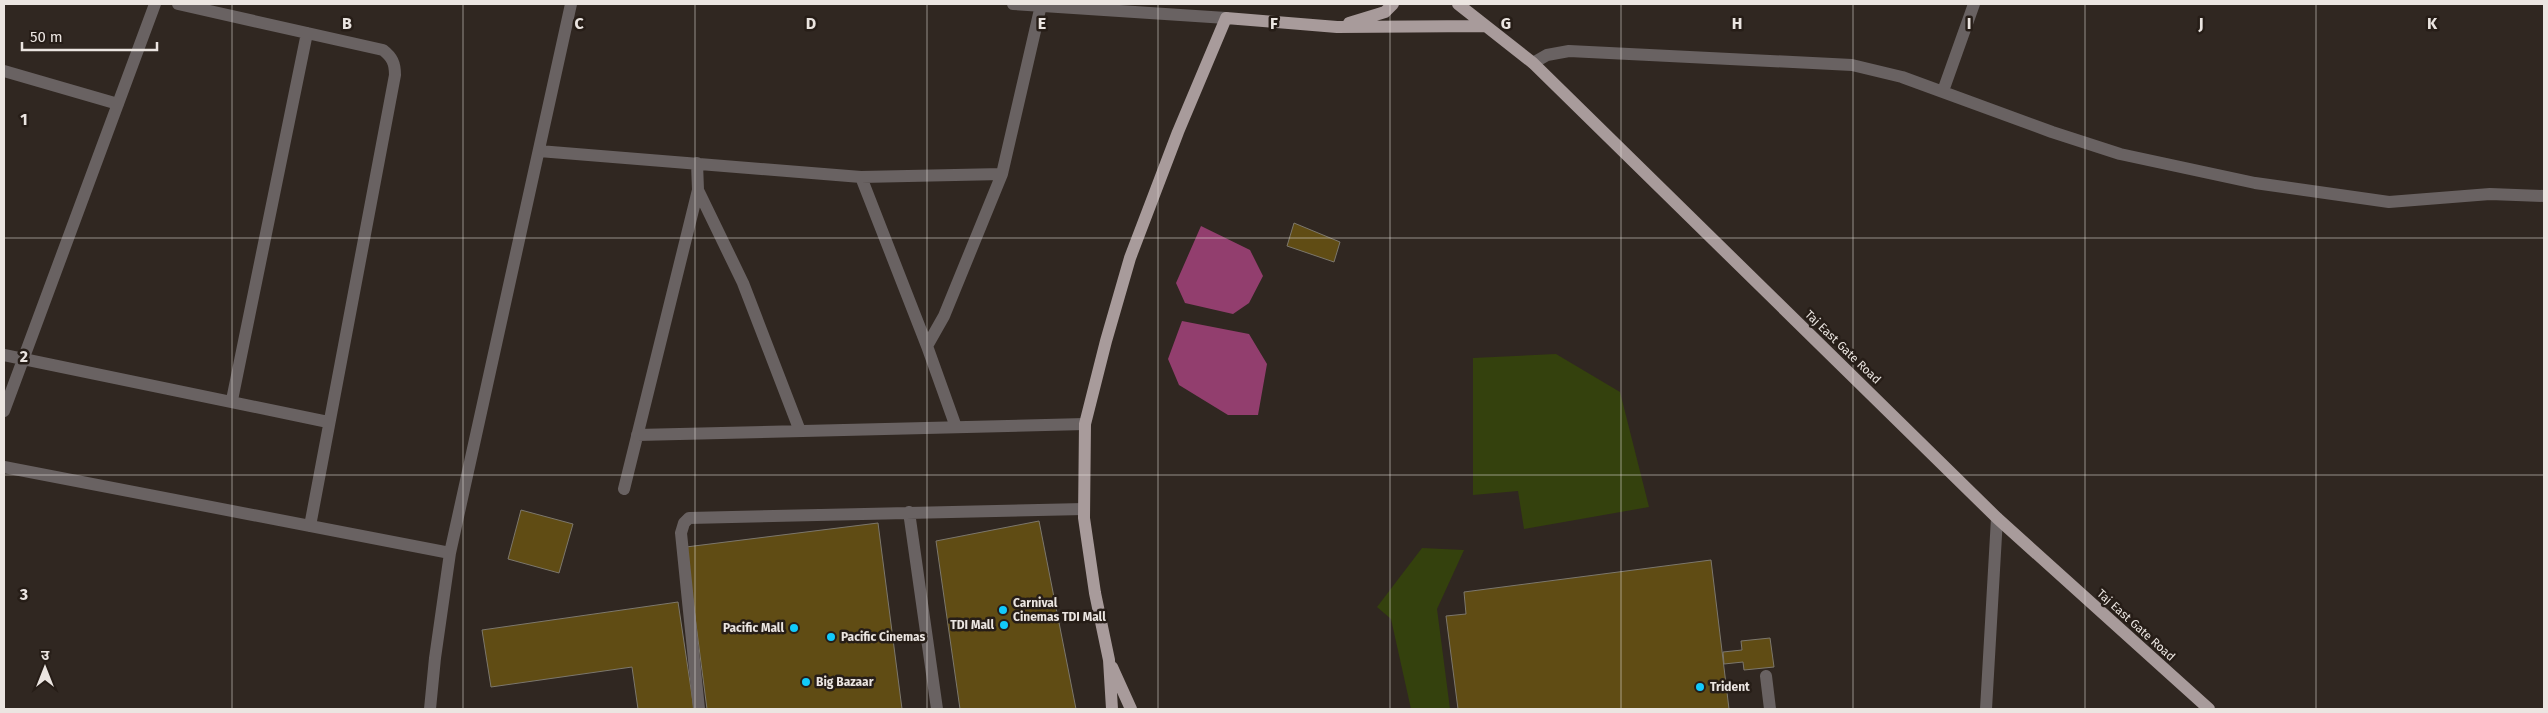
<svg xmlns="http://www.w3.org/2000/svg" width="2548" height="713" viewBox="0 0 2548 713" font-family="'Fira Sans','Noto Sans Devanagari',sans-serif">
<rect width="100%" height="100%" fill="#302721"/>
<!-- green -->
<path fill="#34410d" d="M1556,354L1620,392L1649,507L1524,529L1518,491L1473,495V358Z
M1422,548L1464,550L1437,609L1450,709H1411L1391,619L1377,607Z"/>
<!-- water -->
<path fill="#923e6e" d="M1201,226L1250,250L1263,276L1249,303L1233,314L1185,303L1176,283Z
M1182,321L1249,334L1267,364L1258,415H1228L1179,385L1168,359Z"/>
<!-- building -->
<path fill="#604c14" stroke="#7c776c" d="M1294,223L1340,242L1334,262L1287,246Z
M521,510L573,524L559,573L508,559Z
M1039,521L1076,709H960L936,541Z
M878,523L902,709H707L686,547Z
M1711,560L1729,709H1458L1446,616L1466,614L1464,592Z
M678,602L694,709H638L632,667L491,687L482,630Z
M1770,638L1774,667L1744,670L1743,662L1724,664L1723,652L1742,650L1741,641Z"/>
<g fill="none" stroke-linecap="round" stroke-linejoin="round">
<!-- minor -->
<path stroke="#696262" stroke-width="12" d="M178,4L383,50C392,57 395,63 395,75L310,526
M1013,4L1226,18
M1533,63L1547,55L1569,51L1852,65L1902,77L2052,132L2120,154L2255,183L2389,202L2490,194L2544,196
M4,71L118,104
M1943,91L1974,4
M539,151L861,177L927,346L956,427
M861,177L1002,174
M698,190L743,283L800,431
M927,346L944,316L1002,174L1041,5
M4,355L328,422
M232,400L307,33
M4,411L155,4
M637,435L1085,424
M4,467L450,553
M624,489L698,190L697,163
M909,512L937,709
M1766,676L1770,709
M430,709L435,658L450,553L571,4
M699,709L681,533L684,523L689,518L1084,509
M1986,709L1997,518"/>
<!-- major -->
<path stroke="#a89b9b" stroke-width="12" d="M1458,4L1533,63L1997,518L2209,709
M1349,23L1385,12L1393,4
M1112,667L1131,709
M1112,709L1109,660L1095,593L1084,518L1085,424L1106,341L1130,258L1178,132L1226,18L1337,27L1485,26"/>
</g>
<!-- grid -->
<path fill="none" stroke="#ebe5e1" stroke-width="1" stroke-opacity="0.55" d="M232,4V709M463,4V709M695,4V709M927,4V709M1158,4V709M1390,4V709M1621,4V709M1853,4V709M2085,4V709M2316,4V709M4,238H2544M4,475H2544"/>
<!-- markers -->
<g fill="#12cafb" stroke="#261d17" stroke-width="2">
<circle cx="1003" cy="610" r="5"/>
<circle cx="1004" cy="625" r="5"/>
<circle cx="794" cy="628" r="5"/>
<circle cx="831" cy="637" r="5"/>
<circle cx="806" cy="682" r="5"/>
<circle cx="1700" cy="687" r="5"/>
</g>
<g text-anchor="middle" dominant-baseline="central" stroke-width="5" stroke-linejoin="round" paint-order="stroke">
<!-- street labels -->
<g font-size="12" fill="#ebe5e1" stroke="#261d17">
<text transform="translate(1843 347) rotate(44)">Taj East Gate Road</text>
<text transform="translate(2136 625) rotate(42)">Taj East Gate Road</text>
</g>
<!-- poi labels -->
<g font-size="12" font-weight="bold" fill="#ebe5e1" stroke="#261d17" text-anchor="start">
<text x="1013" y="603">Carnival<tspan x="1013" dy="14">Cinemas TDI Mall</tspan></text>
<text x="994" y="625" text-anchor="end">TDI Mall</text>
<text x="784" y="628" text-anchor="end">Pacific Mall</text>
<text x="841" y="637">Pacific Cinemas</text>
<text x="816" y="682">Big Bazaar</text>
<text x="1710" y="687">Trident</text>
</g>
</g>
<g font-size="16" text-anchor="middle" font-weight="bold" fill="#ebe5e1" stroke="#261d17" stroke-width="5" stroke-linejoin="round" paint-order="stroke">
<text x="347" y="29">B</text>
<text x="579" y="29">C</text>
<text x="811" y="29">D</text>
<text x="1042" y="29">E</text>
<text x="1274" y="29">F</text>
<text x="1506" y="29">G</text>
<text x="1737" y="29">H</text>
<text x="1969" y="29">I</text>
<text x="2201" y="29">J</text>
<text x="2432" y="29">K</text>
<text x="24" y="125">1</text>
<text x="24" y="362">2</text>
<text x="24" y="600">3</text>
</g>
<!-- border -->
<rect width="2548" height="713" fill="none" stroke="#ebe5e1" stroke-width="10"/>
<!-- north arrow -->
<g transform="translate(45 668)" stroke="#261d17" stroke-width="4" paint-order="stroke">
<path d="M0-4L9 19L0 12L-9 19Z" fill="#ebe5e1"/>
<text y="-8" font-size="14" font-weight="bold" text-anchor="middle" fill="#ebe5e1">उ</text>
</g>
<!-- scale -->
<path d="M22 42v8h135v-8" fill="none" stroke="#ebe5e1" stroke-width="2.5"/>
<text x="30" y="42" font-size="15" fill="#ebe5e1" stroke="#261d17" stroke-width="4" paint-order="stroke">50 m</text>
</svg>
